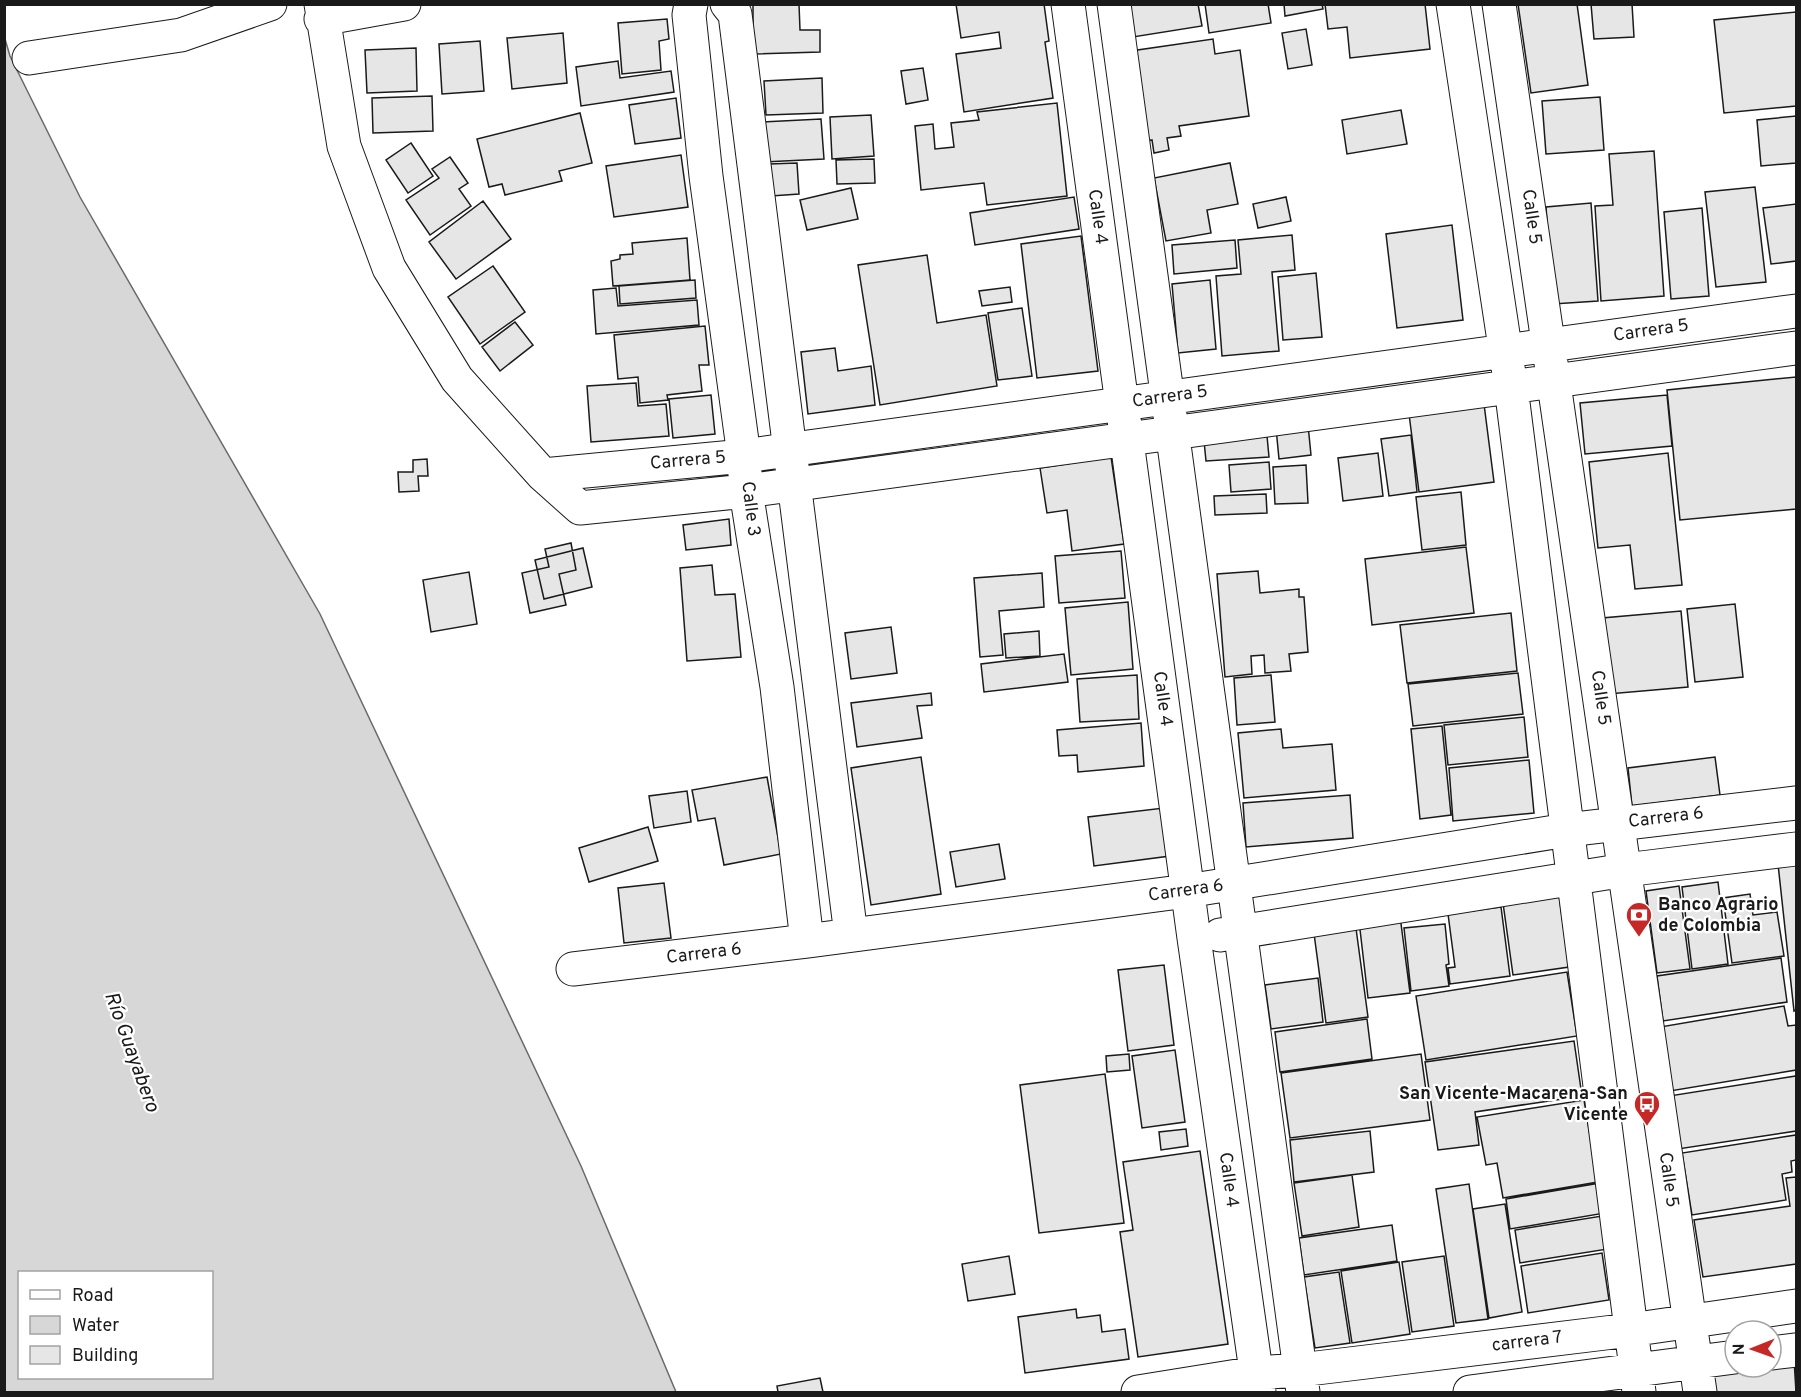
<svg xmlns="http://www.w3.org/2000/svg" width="1801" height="1397" viewBox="0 0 1801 1397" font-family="Overpass,sans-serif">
<rect width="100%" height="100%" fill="#fff"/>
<!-- water -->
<path fill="#d7d7d7" stroke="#6a6a6a" stroke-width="1.5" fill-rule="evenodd" d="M5,39L10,56L80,197L320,614L581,1166L676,1392H5ZM20,1272H212V1378H20Z"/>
<!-- building -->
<path fill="#e6e6e6" stroke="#1a1a1a" stroke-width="1.5" d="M799,4L800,30H820V52L753,54V5Z
M956,4H1044L1049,41L1045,42L1053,98L964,112L956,54L1001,48L999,32L961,38Z
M1128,4H1198L1202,26L1133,37Z
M1205,4H1268L1271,23L1209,33Z
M1284,4H1322L1323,9L1285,16Z
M1325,4H1425L1430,49L1350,58L1347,27L1328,29Z
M1518,4H1577L1588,85L1531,93Z
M1591,4H1632L1634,37L1594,39Z
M1796,12V106L1724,113L1714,20Z
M667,19L669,39L659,41L661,70L622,74L618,23Z
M1306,29L1312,65L1288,69L1282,33Z
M563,33L567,83L512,89L507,38Z
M1213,39L1215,54L1240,50L1249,116L1179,126L1181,136L1167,138L1169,150L1154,153L1152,140L1137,143L1124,52Z
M480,41L484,91L442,94L439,44Z
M416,48L417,91L367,93L365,50Z
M618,61L620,78L671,71L674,92L581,106L576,67Z
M923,68L928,100L906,104L901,71Z
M822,78L823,113L766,115L764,81Z
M432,96L433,131L373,133L372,98Z
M1600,97L1604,150L1546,154L1542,101Z
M676,98L681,138L635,144L629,105Z
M1057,103L1067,196L987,205L984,183L921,190L915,126L933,124L935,149L954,147L951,123L979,120L977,112Z
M1401,110L1407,144L1347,154L1342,120Z
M580,113L592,163L559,171L562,181L505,195L502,184L489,187L477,139Z
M871,115L874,156L832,159L830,117Z
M1796,116V163L1761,166L1757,120Z
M821,119L824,159L764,162L761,122Z
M411,143L433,176L408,193L386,160Z
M1654,151L1664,296L1601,301L1595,206L1613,205L1609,154Z
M681,155L688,207L614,217L606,166Z
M450,157L468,183L459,189L471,206L430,235L406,200L439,178L432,169Z
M874,159L875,183L837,184L836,160Z
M797,163L799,194L771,196L769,164Z
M1230,163L1238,204L1207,210L1211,233L1166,241L1154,178Z
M1755,187L1766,282L1716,287L1705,192Z
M851,188L858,219L807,230L800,200Z
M1074,197L1079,229L975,245L970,213Z
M1286,197L1291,221L1258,228L1253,204Z
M483,201L511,239L456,279L429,242Z
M1591,203L1598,301L1553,304L1546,207Z
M1796,204V261L1771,264L1763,208Z
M1702,208L1709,296L1671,299L1664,212Z
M1452,225L1463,320L1397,328L1386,234Z
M1292,235L1295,270L1272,272L1279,351L1222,356L1216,276L1241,274L1238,240Z
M1081,236L1098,371L1037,378L1021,244Z
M687,238L690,280L613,286L611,261L620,259V255L633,254L632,243Z
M1235,240L1237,268L1174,274L1172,245Z
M927,255L937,323L986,315L997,386L880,405L858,265Z
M493,266L525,312L480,344L448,297Z
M1316,273L1322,337L1283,340L1278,277Z
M695,280L696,298L620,304L619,286Z
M1210,280L1216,349L1178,353L1172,284Z
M1010,287L1012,302L982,306L979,291Z
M616,288L618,306L697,300L699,325L596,334L593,290Z
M1022,308L1032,376L998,380L988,313Z
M515,322L533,345L500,371L482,347Z
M705,326L709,365H699L702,391L667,395L668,400L640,403L638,377L618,379L614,335Z
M835,348L838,371L871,366L875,405L808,414L801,352Z
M1796,377V509L1680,520L1667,390Z
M636,383L638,406L666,404L669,436L591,442L587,386Z
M711,395L715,434L673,438L669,399Z
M1667,395L1672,446L1585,454L1580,403Z
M1484,404L1494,482L1419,492L1409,414Z
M1308,425L1311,455L1279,459L1276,428Z
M1411,435L1417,492L1389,496L1381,439Z
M1267,436L1269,457L1206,461L1204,441Z
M1378,453L1383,496L1343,501L1338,458Z
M1668,453L1682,585L1635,589L1630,545L1598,548L1589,462Z
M1111,457L1124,544L1072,551L1067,510L1047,513L1040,468Z
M427,459L428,476H418L419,491L399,492L398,472H413V460Z
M1269,462L1271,489L1231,492L1229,465Z
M1306,465L1308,503L1275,504L1273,467Z
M1461,492L1466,545L1422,550L1416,497Z
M1266,494L1267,513L1215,515L1214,496Z
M729,519L731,545L686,550L683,525Z
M571,543L576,570L559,574L566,605L530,613L522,573L549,567L545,549Z
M1466,547L1474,613L1372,625L1365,559Z
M583,548L592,587L544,599L535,560Z
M1121,551L1125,598L1059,603L1055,556Z
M712,565L715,595L735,594L741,657L687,661L680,568Z
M1258,571L1260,593L1299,589V597H1304L1308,652L1289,654L1291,671L1265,673L1264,655L1251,656L1252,674L1225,677L1217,574Z
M469,572L477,624L431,632L423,580Z
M1042,573L1044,607L999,611L1003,655L980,657L974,578Z
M1128,602L1133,669L1071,675L1065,608Z
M1735,604L1743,677L1695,682L1687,609Z
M1681,611L1688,687L1608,694L1602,618Z
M1511,613L1517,671L1407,683L1400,625Z
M891,627L897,673L851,679L845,633Z
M1039,631L1040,656L1006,658L1004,634Z
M1064,654L1068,682L984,692L981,664Z
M1518,673L1523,714L1413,726L1408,684Z
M1137,675L1139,719L1080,722L1077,679Z
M1271,675L1275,722L1237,725L1234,678Z
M931,693L932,705L917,706L922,738L857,747L851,703Z
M1524,717L1528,757L1448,765L1444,725Z
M1141,723L1144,766L1078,772L1077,755L1059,756L1057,730Z
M1442,726L1451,815L1420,819L1411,729Z
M1281,729L1283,748L1332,744L1336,790L1244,798L1238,733Z
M921,757L941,894L871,905L851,768Z
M1715,757L1720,795L1632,806L1628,768Z
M1529,760L1534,813L1453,821L1449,768Z
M767,777L781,854L724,865L715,818L698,821L692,790Z
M687,791L691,822L654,828L649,796Z
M1350,795L1353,838L1246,847L1243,803Z
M1164,808L1170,856L1094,866L1088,817Z
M648,827L658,861L589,882L579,848Z
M999,844L1005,879L956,887L950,852Z
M1796,861V1010L1794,1011L1778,864Z
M1718,882L1728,964L1692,969L1682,887Z
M664,883L671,938L624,943L618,888Z
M1679,886L1690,969L1657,973L1646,891Z
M1750,894L1753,915L1777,912L1784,956L1732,963L1723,898Z
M1559,895L1569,967L1513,975L1503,903Z
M1501,907L1510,976L1450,984L1448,968L1455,967L1448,914Z
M1400,916L1410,993L1368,998L1359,921Z
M1355,921L1368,1017L1326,1023L1313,926Z
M1445,924L1449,964L1446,965L1449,986L1411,991L1404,928Z
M1781,958L1787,1002L1663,1021L1657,976Z
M1164,965L1174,1045L1128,1051L1118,970Z
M1567,972L1577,1036L1426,1060L1416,996Z
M1318,978L1323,1022L1271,1029L1265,985Z
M1784,1006L1788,1026L1796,1025V1070L1670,1091L1660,1027Z
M1367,1019L1372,1059L1280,1072L1275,1032Z
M1574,1041L1582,1096L1475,1112L1479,1145L1438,1150L1425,1062Z
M1175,1050L1185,1122L1142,1128L1132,1056Z
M1129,1054L1130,1070L1107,1072L1106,1056Z
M1421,1054L1430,1120L1290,1138L1281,1073Z
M1105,1074L1124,1223L1039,1233L1020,1085Z
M1796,1076V1131L1678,1149L1669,1096Z
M1584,1100L1598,1182L1503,1198L1497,1163L1486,1165L1477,1117Z
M1186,1129L1188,1146L1161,1150L1159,1132Z
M1370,1131L1374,1172L1294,1182L1290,1140Z
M1796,1135V1160L1791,1161L1792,1172L1782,1174L1786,1200L1692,1215L1682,1153Z
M1200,1151L1228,1344L1138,1357L1120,1232L1133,1230L1123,1162Z
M1352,1175L1359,1227L1302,1236L1294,1183Z
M1796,1177V1264L1703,1277L1694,1220L1790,1206L1786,1178Z
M1600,1183L1605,1213L1510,1229L1506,1199Z
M1469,1184L1488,1319L1456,1323L1436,1189Z
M1505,1204L1522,1312L1489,1318L1473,1209Z
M1602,1216L1608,1249L1520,1263L1515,1230Z
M1392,1225L1397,1261L1304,1275L1299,1238Z
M1602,1253L1609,1300L1528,1313L1521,1266Z
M1009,1256L1015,1294L968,1301L962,1264Z
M1444,1256L1454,1326L1412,1332L1402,1262Z
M1399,1262L1410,1334L1352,1343L1341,1271Z
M1339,1272L1350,1343L1315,1348L1304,1277Z
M1076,1309L1077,1318L1100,1315L1102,1332L1125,1329L1129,1359L1025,1373L1018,1317Z
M1794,1359L1796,1392H1711L1708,1368L1771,1367Z
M820,1378L823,1392H778L777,1386Z"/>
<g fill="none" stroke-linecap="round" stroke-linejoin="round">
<!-- minor casing -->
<g stroke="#1a1a1a" stroke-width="35">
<path id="minor" d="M321,4L344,146L389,268L457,379L543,475L580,508L746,491L1796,348
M691,4L689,15L706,176L744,456L746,491L777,687L807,941
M727,4L735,14L851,935
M1068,4L1194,938L1259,1392
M1114,4L1303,1392
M1453,4L1511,387L1639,1392
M1499,4L1700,1392
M321,19L404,4
M29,58L181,35L270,4
M543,475L744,456L1796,311
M1220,935L1625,870L1796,849
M573,969L807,941L1187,891L1567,830L1796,803
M1771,1353L1796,1350
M1138,1392L1256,1373L1300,1370L1630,1330L1796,1306
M1470,1392L1735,1357"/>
</g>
<!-- minor -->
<use href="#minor" stroke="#fff" stroke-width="33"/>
</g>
<!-- icons -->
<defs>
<g id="bank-pin" transform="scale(1.35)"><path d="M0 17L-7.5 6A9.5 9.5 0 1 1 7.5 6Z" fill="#c62828" stroke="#fff"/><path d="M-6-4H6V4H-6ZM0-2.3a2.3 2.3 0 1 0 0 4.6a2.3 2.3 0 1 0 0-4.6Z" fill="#fff"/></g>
<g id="bus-pin" transform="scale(1.35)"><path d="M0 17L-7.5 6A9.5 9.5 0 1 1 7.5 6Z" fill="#c62828" stroke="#fff"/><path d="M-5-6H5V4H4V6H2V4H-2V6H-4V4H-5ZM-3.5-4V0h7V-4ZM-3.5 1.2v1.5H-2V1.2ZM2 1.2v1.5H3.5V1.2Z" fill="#fff"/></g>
</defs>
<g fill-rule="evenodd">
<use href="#bank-pin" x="1639" y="915"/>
<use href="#bus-pin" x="1647" y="1104"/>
</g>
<g text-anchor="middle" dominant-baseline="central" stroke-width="4.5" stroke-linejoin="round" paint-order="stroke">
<!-- street labels -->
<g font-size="18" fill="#1a1a1a" stroke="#fff">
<text transform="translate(1097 217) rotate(82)">Calle 4</text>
<text transform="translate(1531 217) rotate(82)">Calle 5</text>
<text transform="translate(1651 331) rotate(-8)">Carrera 5</text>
<text transform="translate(1170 397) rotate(-8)">Carrera 5</text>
<text transform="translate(688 461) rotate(-5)">Carrera 5</text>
<text transform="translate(750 509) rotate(83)">Calle 3</text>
<text transform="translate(1600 698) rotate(82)">Calle 5</text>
<text transform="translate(1162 699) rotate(82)">Calle 4</text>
<text transform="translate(1666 818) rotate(-7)">Carrera 6</text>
<text transform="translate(1186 891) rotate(-8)">Carrera 6</text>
<text transform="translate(704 954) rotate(-7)">Carrera 6</text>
<text transform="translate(1228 1180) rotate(82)">Calle 4</text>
<text transform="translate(1668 1180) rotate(82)">Calle 5</text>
<text transform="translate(1527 1342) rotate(-7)">carrera 7</text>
</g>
<!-- poi labels -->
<g font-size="18" font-weight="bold" fill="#1a1a1a" stroke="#fff" text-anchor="start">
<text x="1658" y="905">Banco Agrario<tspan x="1658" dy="21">de Colombia</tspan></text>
<text x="1628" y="1094" text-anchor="end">San Vicente-Macarena-San<tspan x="1628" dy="21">Vicente</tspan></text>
</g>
<!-- water labels -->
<g font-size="20" font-style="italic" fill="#1a1a1a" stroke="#fff">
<text transform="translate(131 1052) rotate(70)">Río Guayabero</text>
</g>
</g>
<!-- border -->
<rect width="1801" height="1397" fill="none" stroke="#1a1a1a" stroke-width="12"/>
<!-- legend -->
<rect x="18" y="1271" width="195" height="108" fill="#ffffff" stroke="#a3a3a3" stroke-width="1.5"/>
<rect x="30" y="1290" width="30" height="9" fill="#ffffff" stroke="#a3a3a3" stroke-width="1.5"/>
<text x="72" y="1301" font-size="18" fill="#1a1a1a">Road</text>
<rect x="30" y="1316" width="30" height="18" fill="#d7d7d7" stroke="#a3a3a3" stroke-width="1.5"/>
<text x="72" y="1331" font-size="18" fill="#1a1a1a">Water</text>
<rect x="30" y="1346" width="30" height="18" fill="#e6e6e6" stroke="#a3a3a3" stroke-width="1.5"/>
<text x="72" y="1361" font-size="18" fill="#1a1a1a">Building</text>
<!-- north arrow -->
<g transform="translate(1753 1349) rotate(269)"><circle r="28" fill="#ffffff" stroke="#a3a3a3" stroke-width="1.5"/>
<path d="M0-4.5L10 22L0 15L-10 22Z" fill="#c62828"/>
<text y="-9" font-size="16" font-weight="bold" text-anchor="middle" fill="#1a1a1a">N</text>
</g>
</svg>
